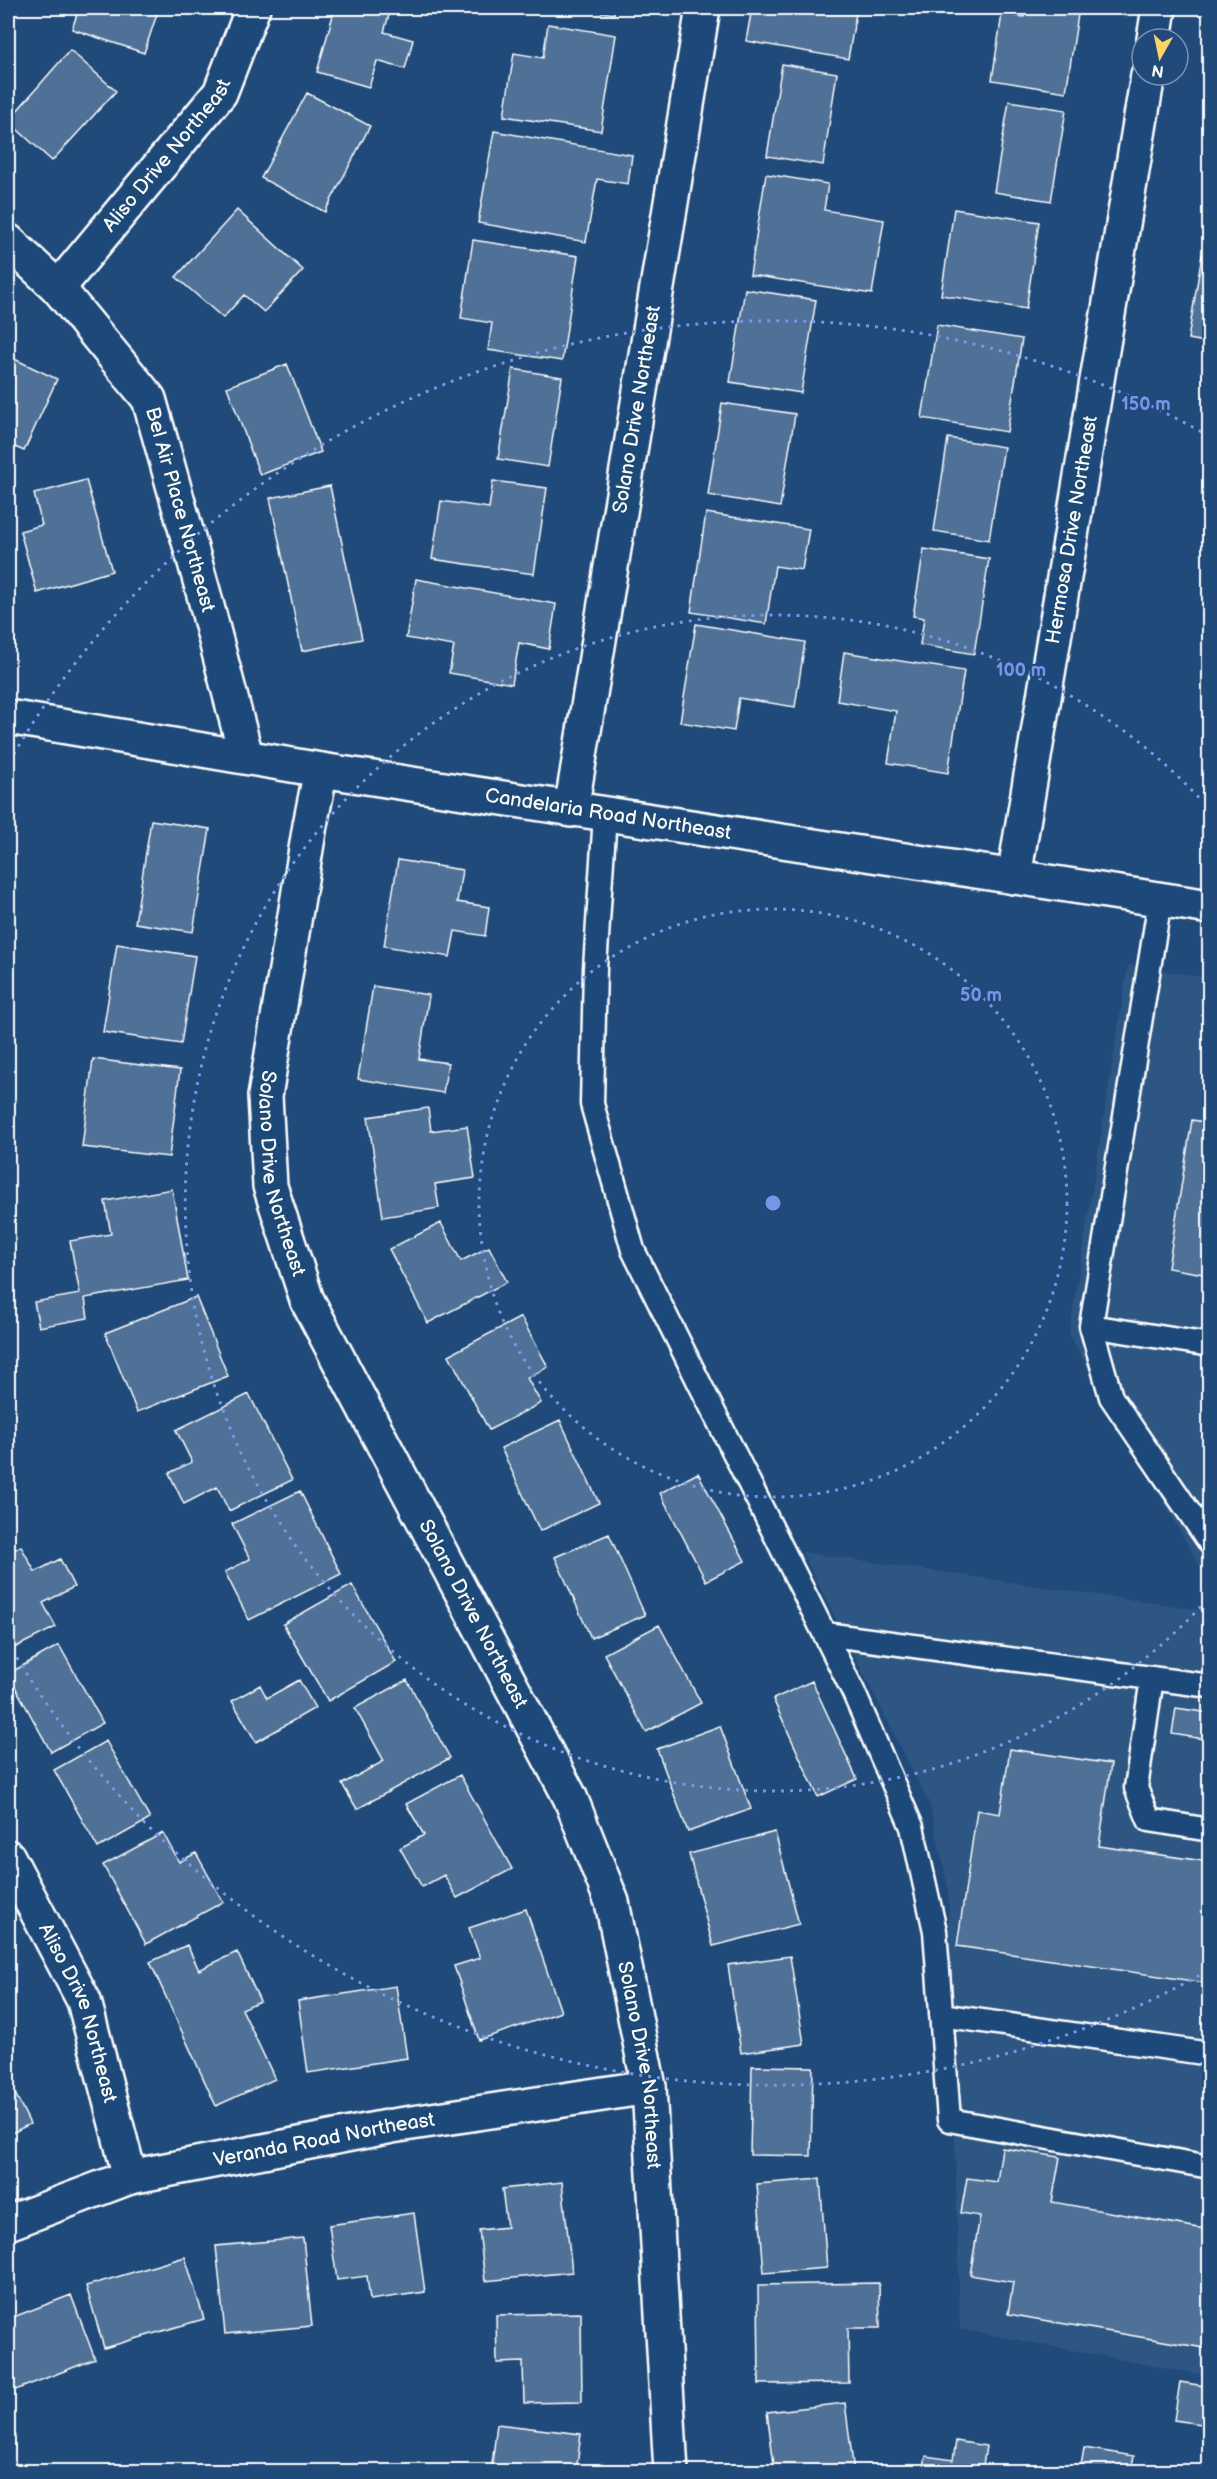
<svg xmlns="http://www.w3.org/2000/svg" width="1217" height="2479" viewBox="0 0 1217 2479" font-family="'Balsamiq Sans',sans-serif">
<rect width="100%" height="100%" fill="#1f4a7a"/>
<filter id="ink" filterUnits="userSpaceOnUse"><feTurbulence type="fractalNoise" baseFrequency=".0167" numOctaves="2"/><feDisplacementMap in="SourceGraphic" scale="12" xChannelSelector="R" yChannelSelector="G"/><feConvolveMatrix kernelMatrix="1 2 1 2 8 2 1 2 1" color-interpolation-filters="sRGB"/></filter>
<g filter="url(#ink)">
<!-- built -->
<path fill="#2e5683" d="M1128,965L1209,978V1583L1069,1335Z
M802,1552L1209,1611V2376L960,2329L948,1887L930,1805Z"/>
<!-- building -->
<path fill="#507197" stroke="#fff" stroke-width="1.5" d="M79,8H159L144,53L72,29Z
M335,8H391L384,32L413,40L405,69L377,61L369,87L317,72Z
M571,8H615L614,14Z
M752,8H857L848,59L746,41Z
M1025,8H1079L1066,92L992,80L1002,14L1024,17Z
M548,24L616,35L601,131L504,116L514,53L543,58Z
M70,50L116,91L52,161L8,121Z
M782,64L837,73L823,165L767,156Z
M307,93L370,126L325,212L261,178Z
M1009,101L1066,110L1051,201L994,192Z
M494,131L632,155L628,184L597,179L586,242L478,223Z
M766,174L828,184L824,210L884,220L872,294L750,275Z
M1210,204V228L1206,227Z
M954,209L1039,222L1026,309L941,295Z
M237,210L303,270L264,312L244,295L223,318L176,277Z
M473,240L578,256L562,361L488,350L492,323L461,318Z
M1203,249L1210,250V343L1188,339Z
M745,289L816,300L801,393L730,382Z
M937,325L1022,339L1007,432L922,418Z
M8,356L57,379L24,451L8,444Z
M287,364L321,452L260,475L227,387Z
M513,369L562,377L548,467L498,459Z
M722,403L795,414L780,507L708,495Z
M948,438L1004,447L989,540L934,531Z
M86,480L112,571L37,593L20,531L42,525L34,494Z
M493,481L547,488L534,574L432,559L441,501L489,508Z
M330,486L362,639L302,651L270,498Z
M706,513L809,529L802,570L775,566L766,624L691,612Z
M924,549L989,559L974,654L920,645L924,618L913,616Z
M416,579L556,604L549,649L519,643L512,684L449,673L454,646L406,638Z
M696,624L805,642L795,707L739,698L734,731L680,722Z
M844,652L964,671L948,773L888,763L896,711L837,701Z
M151,820L210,829L193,932L135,923Z
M398,860L462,870L457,902L489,907L485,936L455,931L450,957L384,946Z
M117,944L195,956L181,1044L103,1032Z
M373,986L429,995L419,1059L448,1063L443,1093L358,1079Z
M93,1059L180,1070L169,1157L82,1147Z
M428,1108L431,1131L467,1126L475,1178L435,1184L439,1208L383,1217L368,1117Z
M1192,1120L1210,1123V1275L1168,1268Z
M172,1189L188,1280L85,1298L88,1318L39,1327L34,1302L80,1294L70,1241L111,1234L105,1201Z
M441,1223L461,1261L489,1247L507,1282L428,1323L389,1249Z
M196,1297L228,1376L137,1412L105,1333Z
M521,1317L548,1367L527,1378L541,1403L489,1430L449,1355Z
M249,1394L292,1480L229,1511L217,1487L184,1504L169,1473L192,1462L176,1430Z
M560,1420L599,1503L540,1531L501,1448Z
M698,1473L745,1561L706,1581L660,1493Z
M300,1491L341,1574L249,1620L225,1572L250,1559L232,1524Z
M609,1534L645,1615L591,1638L555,1557Z
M21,1546L35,1572L60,1559L74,1587L43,1603L56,1627L8,1651V1553Z
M352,1585L396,1662L328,1701L283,1624Z
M659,1625L701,1703L646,1732L604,1654Z
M59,1645L103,1723L51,1752L8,1674Z
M299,1680L315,1708L256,1742L232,1701L260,1685L267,1698Z
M407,1680L450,1758L357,1809L342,1784L384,1761L355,1708Z
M812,1681L857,1779L818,1797L773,1699Z
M1176,1708L1210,1713V1740L1172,1734Z
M720,1726L751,1809L688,1832L657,1749Z
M106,1741L150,1819L98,1848L54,1770Z
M1010,1749L1111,1764L1099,1846L1210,1862V1959L1206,1983L957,1946L977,1810L1000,1814Z
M460,1775L512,1869L457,1898L444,1875L422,1887L400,1848L424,1835L406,1804Z
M775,1832L799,1924L713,1946L689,1854Z
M163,1833L179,1862L196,1853L223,1902L146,1944L103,1865Z
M526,1909L561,2012L479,2040L454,1966L480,1958L469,1928Z
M187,1945L199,1970L237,1952L260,2001L242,2009L275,2079L216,2106L150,1962Z
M790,1956L804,2044L741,2053L728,1965Z
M396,1986L407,2058L308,2073L298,2001Z
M752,2066L813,2067L811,2156L750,2155Z
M8,2079L30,2124L8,2135Z
M1002,2148L1060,2157L1052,2202L1210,2230V2349L1008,2314L1013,2282L970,2275L980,2216L961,2213L967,2178L997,2182Z
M820,2179L827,2268L764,2273L757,2184Z
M562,2182L572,2272L485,2281L479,2230L507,2227L502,2189Z
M414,2213L425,2292L370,2300L367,2276L337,2280L329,2225Z
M303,2238L312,2326L225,2334L216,2246Z
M185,2257L204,2319L104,2348L86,2286Z
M879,2283L880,2328H848L849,2383L759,2384L758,2285Z
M71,2295L95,2359L8,2393V2319Z
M581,2313L582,2402L524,2403L523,2362L497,2363L496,2315Z
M1180,2382L1210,2387L1208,2425L1174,2420Z
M845,2403L854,2472H775L767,2412Z
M497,2424L581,2434L576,2472H491Z
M956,2441L986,2446L983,2466L1015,2472H923L926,2456L953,2460Z
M1084,2448L1134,2456L1131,2472H1080Z"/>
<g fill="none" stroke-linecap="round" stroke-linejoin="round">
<!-- service casing -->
<g stroke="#fff" stroke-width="27">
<path id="service" d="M605,815L595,968L592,1104L633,1250L853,1691L912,1827L935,1931L949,2120L1210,2167
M1160,900L1091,1326L1111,1397L1210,1543
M1091,1326L1210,1345
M825,1634L1210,1686
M1152,1678L1136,1788L1149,1820L1210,1830
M941,2015L1210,2054"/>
</g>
<!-- minor casing -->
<g stroke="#fff" stroke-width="38">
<g id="minor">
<path d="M1154,39L1159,8"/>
<path id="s1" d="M8,241L58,288L149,399L203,591L246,756"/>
<path id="s2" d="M58,288L220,93L253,8"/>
<path id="s3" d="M321,770L310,825L265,1096L270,1186L307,1300L570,1797L612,1902L649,2087L671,2472"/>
<path id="s4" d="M571,810L703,8"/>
<path id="s5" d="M1014,877L1148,75"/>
<path id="s6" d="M8,1857L84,2001L130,2177"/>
<path id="s7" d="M8,2223L130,2177L392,2126L649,2087"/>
</g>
</g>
<!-- secondary casing -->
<g stroke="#fff" stroke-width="38">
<g id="secondary">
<path id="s8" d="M8,717L321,770L1210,907"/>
</g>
</g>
<!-- service -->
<use href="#service" stroke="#1f4a7a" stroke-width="22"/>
<!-- minor -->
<use href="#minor" stroke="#1f4a7a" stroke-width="33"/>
<!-- secondary -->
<use href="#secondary" stroke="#1f4a7a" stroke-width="33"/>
</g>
</g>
<!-- distance rings -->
<g fill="none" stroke="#7795e8" stroke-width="3" stroke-dasharray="3 6">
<circle cx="773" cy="1203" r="294"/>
<path d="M1207 1600A588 588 0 1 1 1207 806"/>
<path d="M1207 1971A882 882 0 0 1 9 1644M9 762A882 882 0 0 1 1207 435"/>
</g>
<g text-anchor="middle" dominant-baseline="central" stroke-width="4.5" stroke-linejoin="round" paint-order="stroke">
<!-- street labels -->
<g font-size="20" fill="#fff" stroke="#1f4a7a">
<text stroke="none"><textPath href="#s2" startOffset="172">Aliso Drive Northeast</textPath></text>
<text stroke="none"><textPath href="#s4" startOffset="406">Solano Drive Northeast</textPath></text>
<text stroke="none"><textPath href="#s1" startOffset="327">Bel Air Place Northeast</textPath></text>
<text stroke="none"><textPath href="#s5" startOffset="352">Hermosa Drive Northeast</textPath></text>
<text stroke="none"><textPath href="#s8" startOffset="608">Candelaria Road Northeast</textPath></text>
<text stroke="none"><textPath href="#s3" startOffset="410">Solano Drive Northeast</textPath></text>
<text stroke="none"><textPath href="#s3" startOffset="896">Solano Drive Northeast</textPath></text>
<text stroke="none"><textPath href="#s6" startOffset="172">Aliso Drive Northeast</textPath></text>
<text stroke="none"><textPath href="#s3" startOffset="1382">Solano Drive Northeast</textPath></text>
<text stroke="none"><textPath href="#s7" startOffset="328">Veranda Road Northeast</textPath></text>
</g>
</g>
<circle cx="773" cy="1203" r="9" fill="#7795e8" stroke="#1f4a7a" stroke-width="3"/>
<g font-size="18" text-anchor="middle" font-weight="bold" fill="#7795e8" stroke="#1f4a7a" stroke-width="4.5" stroke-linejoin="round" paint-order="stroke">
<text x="1146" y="410">150 m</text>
<text x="1021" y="676">100 m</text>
<text x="981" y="1001">50 m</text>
</g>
<!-- margin -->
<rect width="1217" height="2479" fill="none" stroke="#1f4a7a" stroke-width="30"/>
<rect x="15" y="15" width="1187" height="2449" fill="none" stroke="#fff" stroke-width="2" filter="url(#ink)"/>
<!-- north arrow -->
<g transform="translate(1160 57) rotate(189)"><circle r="28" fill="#1f4a7a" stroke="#7992af" stroke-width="1.5"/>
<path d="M0-4.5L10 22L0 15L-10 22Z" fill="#ffd166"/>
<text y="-9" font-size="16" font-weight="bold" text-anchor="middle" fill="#ffffff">N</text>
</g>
</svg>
